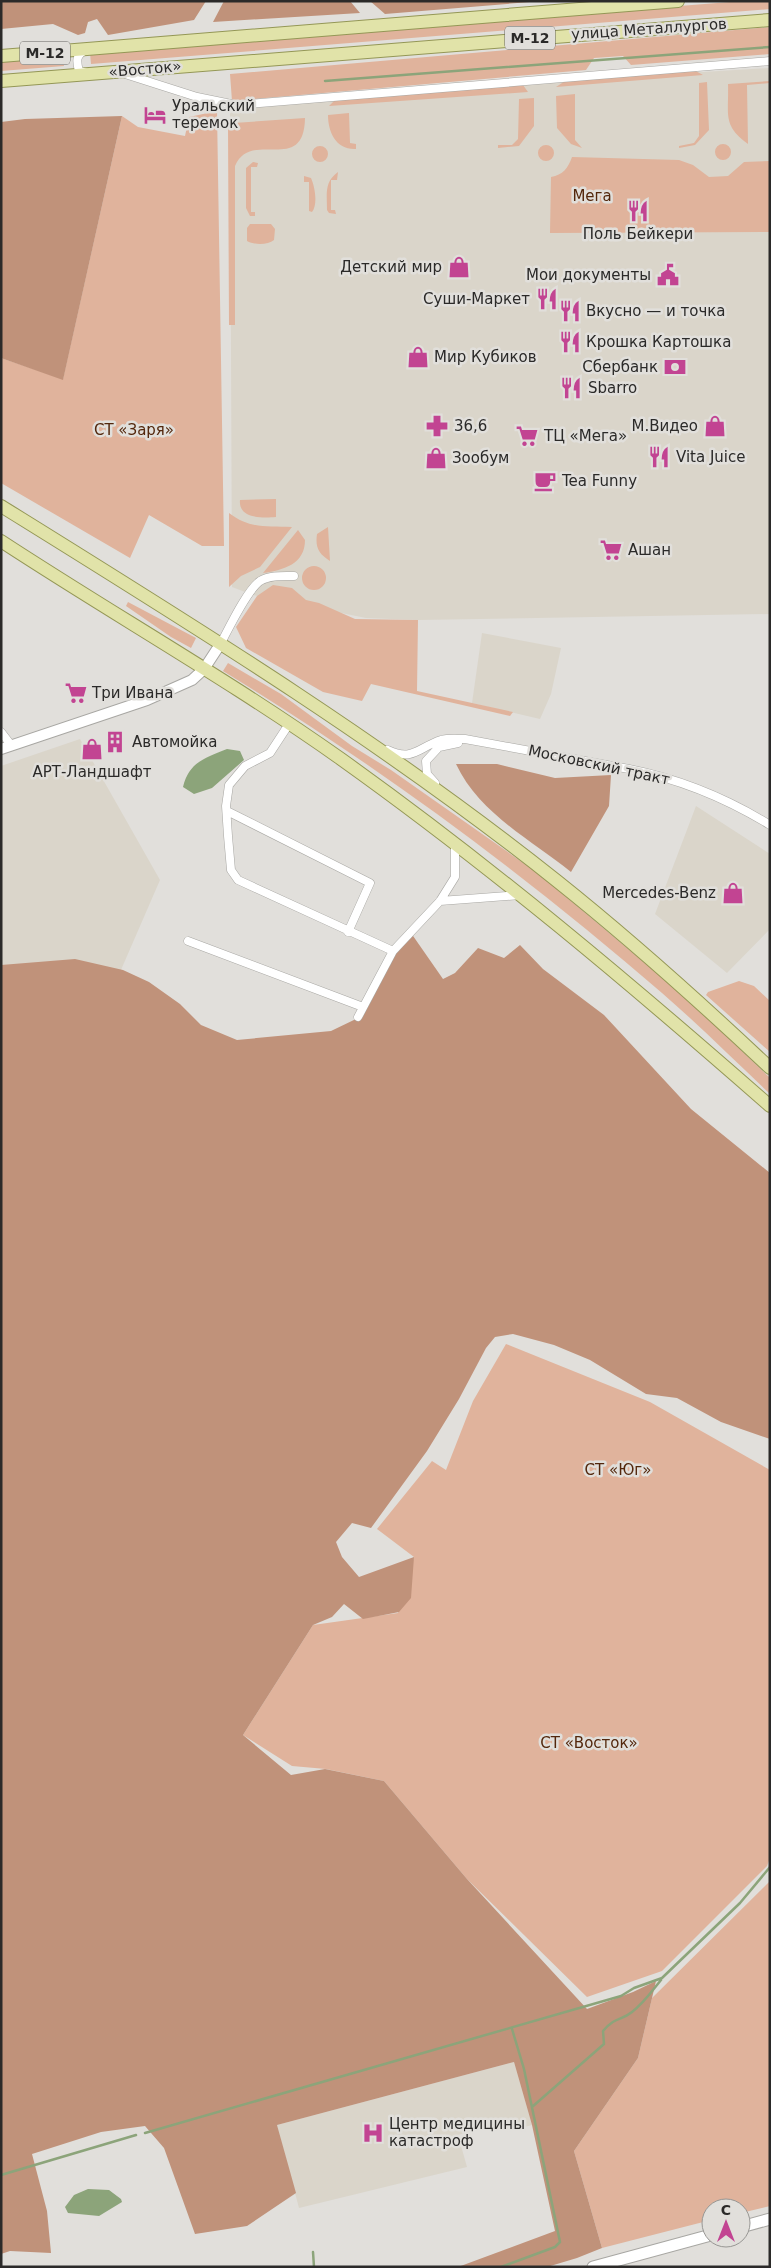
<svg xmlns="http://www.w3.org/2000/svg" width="771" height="2268" viewBox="0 0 771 2268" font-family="'DejaVu Sans',sans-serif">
<rect width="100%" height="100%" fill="#e1dfdb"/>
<!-- built -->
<path fill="#dad5ca" d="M770,68V614L418,620L366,618L253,595L232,587L230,110L540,82Z
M482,633L561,648L551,694L540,719L472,703Z
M80,739L160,880L114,986L1,977V766Z
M696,806L770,854V929L727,973L655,914Z
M514,2062L532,2125L513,2130L510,2120L458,2135L467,2167L299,2208L277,2125Z"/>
<!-- green -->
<path fill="#e0b39c" d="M742,1H770V9L91,64L90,53Z
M770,27V54L631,65L623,56L594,58L586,70L232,101L230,74Z
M63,55L64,66L1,71V60Z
M694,70L703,75L556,87L565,81Z
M770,81V83L747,85L748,144C722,125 729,115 728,84Z
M707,82L709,130L695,145L679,148V146L694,143L699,136V83Z
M523,85L528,92L329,106L335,100Z
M575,94V140L582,148L571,144L557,128L556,96Z
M534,98V126L519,146L498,148V145H512L518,139L519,99Z
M217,111L224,546H202L149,515L130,558L1,483V358L63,379L122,116L138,127L185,136L189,117Z
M349,113L350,143L356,144V149C336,150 328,132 328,115Z
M305,118C304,176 251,128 235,166V325H229L228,127L234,123Z
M715 152a8 8 0 1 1 16 0a8 8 0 1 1-16 0Z
M538 153a8 8 0 1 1 16 0a8 8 0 1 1-16 0Z
M312 154a8 8 0 1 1 16 0a8 8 0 1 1-16 0Z
M572,157L679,160L693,165L709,177L728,176L744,162L770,161V232L550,233L551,177C563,175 568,168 572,157Z
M253,162L258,163L257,167H251V212H255V216H250L246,208V168Z
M338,172L337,180H331V210H335L336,214L329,213L327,210C327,194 324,182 338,172Z
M304,176L311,178C315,187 318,204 312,212L309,211V182H304Z
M250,224H271L275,229L274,240C268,245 254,245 247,241V228Z
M276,499V517C263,518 238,519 240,500Z
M229,513C250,529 266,526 292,527L260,567L241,576L229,587Z
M328,527L330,561C319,554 315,548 317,534Z
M298,530L305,540C305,564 284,570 263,573Z
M302 578a12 12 0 1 1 24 0a12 12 0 1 1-24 0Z
M273,585L292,588L306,600L319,603L355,619L418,620L417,691L513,712L510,716L371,684L362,701L323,692L246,648L236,627L257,596Z
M128,602L196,638L191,648L171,637L126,606Z
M228,663L281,694L352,746L391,770L539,874L689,1000L770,1078V1094C734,1060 699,1025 662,993C526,875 377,765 223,671Z
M739,981L754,986L770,1001V1052L706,995L708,992Z
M506,1344L650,1402L770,1470V1858L767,1866L662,1971L587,1997L467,1879L384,1781L326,1769L292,1766L243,1735L313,1625L398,1613L414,1557L377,1529L432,1461L446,1470L473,1401Z
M770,1881V2206L741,2213V2208H711V2220L602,2248L574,2151L638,2058L652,1998Z"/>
<!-- forest -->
<path fill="#c0927a" d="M1,1H206L194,20L108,35L97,19L88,22L85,33L78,35L53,24L1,29Z
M224,1H350L360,13L213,22Z
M370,1H542L385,14Z
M122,116L63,380L1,358V122L25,119Z
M456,764H497L555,778L611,775L609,806L571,872C531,840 479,813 456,764Z
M411,933L443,979L455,973L478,948L504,958L520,945L543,969L604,1015L691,1109L770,1173V1439L721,1422L677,1398L646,1394L590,1360L554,1345L513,1334L495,1337L486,1348L459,1399L427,1451L371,1528L352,1523L336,1542L342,1557L359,1577L414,1557L411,1598L399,1612L363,1619L344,1604L332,1617L313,1625L243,1735L291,1775L325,1769L384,1781L467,1879L587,2009L633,1992L656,1981L638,2058L574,2151L602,2248L577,2258L547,2267H458L555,2231L532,2125L514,2062L277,2125L296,2193L247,2226L195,2234L164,2148L145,2126L101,2132L32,2154L47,2211L51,2253L10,2251L1,2254V965L75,959L123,970L149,982L180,1004L201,1025L237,1040L331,1031L358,1018L393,951Z"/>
<!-- water -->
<path fill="#8ca47a" d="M227,749L240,751L244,760L212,788L194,794L183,787C189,762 205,758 227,749Z
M88,2189L109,2190L121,2199L122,2202L99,2216L68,2213L65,2207L74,2195Z"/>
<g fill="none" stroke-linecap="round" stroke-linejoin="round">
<!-- stream -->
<path stroke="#8ca47a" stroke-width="2.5" d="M325,81L770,47
M532,2107L604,2044L603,2031C616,2016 621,2021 632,2012C644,2003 652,1991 661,1980
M145,2133L621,1996L634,1988L662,1978L740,1903L770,1867
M1,2175L136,2135
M313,2252L314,2267
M501,2267L555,2247L560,2242L524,2069L512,2029"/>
<!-- minor casing -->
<g stroke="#a8a7a3" stroke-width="9">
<path id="minor" d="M86,50C76,55 76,60 79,71L87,73
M125,74L197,97L236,105L770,61
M221,643C229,628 247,590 260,581C270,575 283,576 294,576
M289,724L270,753L245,766L229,785L226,806L228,836L231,870L238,880L393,951
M1,732L11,745
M388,750C413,762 419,747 441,740C449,738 457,739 465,739L629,769C680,779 726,798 770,825
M435,783L427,774L426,761L439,747L458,743
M227,811L370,883L348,932
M440,901L521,895
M188,941L363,1007
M358,1017L393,951L440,901L455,877V844"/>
</g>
<!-- tertiary casing -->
<g stroke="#a8a7a3" stroke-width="12">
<path id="tertiary" d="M1,749L147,700L192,680L204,669L221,643"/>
</g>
<!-- secondary casing -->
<g stroke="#a8a7a3" stroke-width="13">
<path id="secondary" d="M741,2227L770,2219
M593,2267L711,2235"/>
</g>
<!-- primary casing -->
<g stroke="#949756" stroke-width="14">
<path id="primary" d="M1,56L678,1
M1,81L770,20
M1,506C191,624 383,742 557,881C631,940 701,1003 770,1068
M1,541C114,615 231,681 341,759C491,866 631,984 770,1106"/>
</g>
<!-- minor -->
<use href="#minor" stroke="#fff" stroke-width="8"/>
<!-- tertiary -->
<use href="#tertiary" stroke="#fff" stroke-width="10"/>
<!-- secondary -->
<use href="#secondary" stroke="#fff" stroke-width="11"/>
<!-- primary -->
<use href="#primary" stroke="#e1e3a9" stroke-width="12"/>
</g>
<!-- icons -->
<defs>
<g id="hotel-bare" transform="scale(1.725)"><path d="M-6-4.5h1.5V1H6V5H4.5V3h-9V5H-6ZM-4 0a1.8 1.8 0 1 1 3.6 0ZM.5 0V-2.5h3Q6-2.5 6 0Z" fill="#c24492" stroke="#e1dfdb" stroke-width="2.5" paint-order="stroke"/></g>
<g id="restaurant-bare" transform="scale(1.725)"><path d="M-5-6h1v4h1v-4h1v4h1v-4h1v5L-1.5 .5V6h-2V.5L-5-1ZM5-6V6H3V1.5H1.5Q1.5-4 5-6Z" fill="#c24492" stroke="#e1dfdb" stroke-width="2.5" paint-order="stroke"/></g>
<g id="shop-bare" transform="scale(1.725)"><path d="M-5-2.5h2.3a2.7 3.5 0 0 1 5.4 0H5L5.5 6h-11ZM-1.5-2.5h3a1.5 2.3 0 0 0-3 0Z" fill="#c24492" stroke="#e1dfdb" stroke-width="2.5" paint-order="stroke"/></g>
<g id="civic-bare" transform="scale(1.725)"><path d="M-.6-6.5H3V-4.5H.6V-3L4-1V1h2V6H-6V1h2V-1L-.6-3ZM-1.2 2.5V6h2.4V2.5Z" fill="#c24492" stroke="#e1dfdb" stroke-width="2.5" paint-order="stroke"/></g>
<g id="bank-bare" transform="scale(1.725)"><path d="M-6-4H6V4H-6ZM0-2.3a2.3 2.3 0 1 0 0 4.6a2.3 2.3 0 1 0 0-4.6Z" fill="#c24492" stroke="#e1dfdb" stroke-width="2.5" paint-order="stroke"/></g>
<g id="pharmacy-bare" transform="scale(1.725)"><path d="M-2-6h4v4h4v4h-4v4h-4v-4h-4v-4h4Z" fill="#c24492" stroke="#e1dfdb" stroke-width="2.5" paint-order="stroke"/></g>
<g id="supermarket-bare" transform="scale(1.725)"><path d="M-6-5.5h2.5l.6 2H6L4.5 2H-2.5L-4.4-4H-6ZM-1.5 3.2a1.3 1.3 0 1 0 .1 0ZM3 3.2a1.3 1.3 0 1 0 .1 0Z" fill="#c24492" stroke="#e1dfdb" stroke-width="2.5" paint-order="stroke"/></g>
<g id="cafe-bare" transform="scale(1.725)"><path d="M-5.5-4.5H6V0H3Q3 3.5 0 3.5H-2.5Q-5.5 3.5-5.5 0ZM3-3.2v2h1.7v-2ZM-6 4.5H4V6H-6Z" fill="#c24492" stroke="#e1dfdb" stroke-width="2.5" paint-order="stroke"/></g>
<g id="building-bare" transform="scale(1.725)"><path d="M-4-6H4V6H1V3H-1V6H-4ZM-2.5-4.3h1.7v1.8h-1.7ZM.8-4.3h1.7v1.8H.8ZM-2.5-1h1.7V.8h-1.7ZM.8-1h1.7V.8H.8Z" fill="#c24492" stroke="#e1dfdb" stroke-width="2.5" paint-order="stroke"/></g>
<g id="hospital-bare" transform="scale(1.725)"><path d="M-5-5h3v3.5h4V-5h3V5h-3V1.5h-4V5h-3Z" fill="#c24492" stroke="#e1dfdb" stroke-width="2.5" paint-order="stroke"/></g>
</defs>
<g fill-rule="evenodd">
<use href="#hotel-bare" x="155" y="115"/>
<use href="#restaurant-bare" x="638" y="211"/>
<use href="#shop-bare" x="459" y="267"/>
<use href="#civic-bare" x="668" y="275"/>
<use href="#restaurant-bare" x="547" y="299"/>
<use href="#restaurant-bare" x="570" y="311"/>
<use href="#restaurant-bare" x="570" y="342"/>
<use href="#shop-bare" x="418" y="357"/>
<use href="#bank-bare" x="675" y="367"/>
<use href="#restaurant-bare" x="571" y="388"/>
<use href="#pharmacy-bare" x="437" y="426"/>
<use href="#shop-bare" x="715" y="426"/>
<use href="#supermarket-bare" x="527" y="436"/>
<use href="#restaurant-bare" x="659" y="457"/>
<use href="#shop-bare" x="436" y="458"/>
<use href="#cafe-bare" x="545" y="481"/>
<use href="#supermarket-bare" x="611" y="550"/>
<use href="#supermarket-bare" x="76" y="693"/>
<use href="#building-bare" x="115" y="742"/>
<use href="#shop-bare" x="92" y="749"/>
<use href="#shop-bare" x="733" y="893"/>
<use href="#hospital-bare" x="373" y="2133"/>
</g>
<g text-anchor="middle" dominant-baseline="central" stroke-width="5" stroke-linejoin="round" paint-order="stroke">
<!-- shield labels -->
<g fill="#e1dfdb" stroke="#62605e" stroke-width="1">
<rect x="505" y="26.5" width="50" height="23" rx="4"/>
<rect x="20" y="41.5" width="50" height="23" rx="4"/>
</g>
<g font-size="14" font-weight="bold" fill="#2b2a29">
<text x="530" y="38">М-12</text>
<text x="45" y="53">М-12</text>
</g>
<!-- street labels -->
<g font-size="15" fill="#2b2a29" stroke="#e1dfdb">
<text transform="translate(649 29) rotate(-4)">улица Металлургов</text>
<text transform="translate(145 69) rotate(-5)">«Восток»</text>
<text transform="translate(599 765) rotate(12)">Московский тракт</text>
</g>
<!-- poi labels -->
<g font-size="15" fill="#2b2a29" stroke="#e1dfdb" text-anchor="start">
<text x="172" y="106">Уральский<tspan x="172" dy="17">теремок</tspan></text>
<text x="638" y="234" text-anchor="middle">Поль Бейкери</text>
<text x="442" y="267" text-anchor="end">Детский мир</text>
<text x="651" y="275" text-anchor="end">Мои документы</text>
<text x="530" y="299" text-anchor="end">Суши-Маркет</text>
<text x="586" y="311">Вкусно — и точка</text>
<text x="586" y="342">Крошка Картошка</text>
<text x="434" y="357">Мир Кубиков</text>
<text x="658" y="367" text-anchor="end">Сбербанк</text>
<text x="588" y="388">Sbarro</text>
<text x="454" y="426">36,6</text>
<text x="698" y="426" text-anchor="end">М.Видео</text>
<text x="544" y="436">ТЦ «Мега»</text>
<text x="676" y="457">Vita Juice</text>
<text x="452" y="458">Зообум</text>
<text x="562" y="481">Tea Funny</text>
<text x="628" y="550">Ашан</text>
<text x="92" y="693">Три Ивана</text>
<text x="132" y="742">Автомойка</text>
<text x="92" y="772" text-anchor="middle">АРТ-Ландшафт</text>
<text x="716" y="893" text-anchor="end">Mercedes-Benz</text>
<text x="389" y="2124">Центр медицины<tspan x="389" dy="17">катастроф</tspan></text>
</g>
<!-- park labels -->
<g font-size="15" fill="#53270c" stroke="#e1dfdb">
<text x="592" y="196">Мега</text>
<text x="134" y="430">СТ «Заря»</text>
<text x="618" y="1470">СТ «Юг»</text>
<text x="589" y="1743">СТ «Восток»</text>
</g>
</g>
<!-- border -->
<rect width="771" height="2268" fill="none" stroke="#2b2a29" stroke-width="5"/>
<!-- north arrow -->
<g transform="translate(726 2223)"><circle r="24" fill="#e1dfdb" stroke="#989794"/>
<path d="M0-4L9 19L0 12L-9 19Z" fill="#c24492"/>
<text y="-8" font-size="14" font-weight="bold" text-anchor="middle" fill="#2b2a29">С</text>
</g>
</svg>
